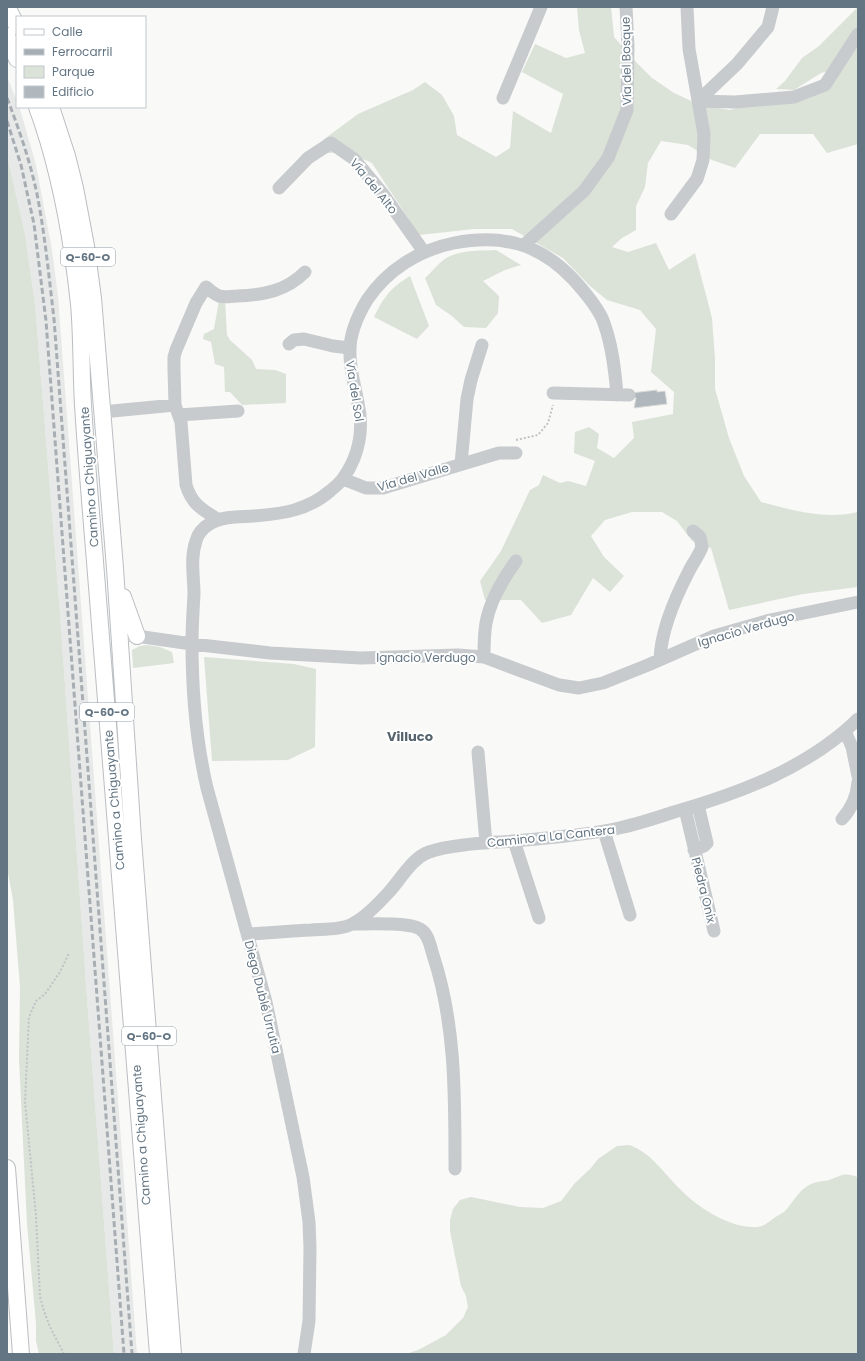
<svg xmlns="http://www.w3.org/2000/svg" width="865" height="1361" viewBox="0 0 865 1361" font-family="Poppins,sans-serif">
<rect width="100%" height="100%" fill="#f9f9f7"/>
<!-- built -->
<path fill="#e7e8e8" d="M7,76L17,102V107H19L20,109L36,165L52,250L58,296L137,1354H114L87,998L59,600L35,304L25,234L7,155Z"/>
<!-- green -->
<path fill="#dbe2d8" d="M577,7H611L614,37L635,61L652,78L674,93L700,105L730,110L751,104L778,103L810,98L829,85L843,67L821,73L794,90L776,89L785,81L802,58L819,46L858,7V144L827,153L813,134H760L735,168L712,160L688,145L661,141L648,163L645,187L636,206V230L622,238L612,247L628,252L656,243L669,270L695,253L712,318L715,359V389L729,438L744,476L761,502C792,510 826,520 858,512V587L803,594L729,610L711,548L692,541L677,521L662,512H632L605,520L591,536L604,557L624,576L610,592L593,578L571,615L542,623L521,600H485L480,581L501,551L530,490L539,485L543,475L560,483L568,481L586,486L595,461L574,453L575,432L589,427L599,434L597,448L614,458L634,438L632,422L673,414L674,392L651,372L656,329L640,310L607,300L590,286L563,258L512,229H474L419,235L372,163L347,152L328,153L323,140L358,114L413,90L425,82L442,95L454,116L457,135L496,157L510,148L513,111L551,133L563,94L522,72L535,44L566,58L585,53L579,30Z
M7,155L25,234L35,304L59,600L87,998L114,1354H39L36,1341V1323L27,1224L19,1059L20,987L13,900L8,873L7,859Z
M496,250L521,265L505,270L483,281L499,296L498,313L486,328L464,327L452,316L436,305L425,278C431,273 435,267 441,262C455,249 479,251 496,250Z
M410,276L429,326L417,339L374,317C384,297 390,288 410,276Z
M225,299L227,335L230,340L252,360L256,369L275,370L286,374V403L242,405L230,392H225L224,367L215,364L211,342L203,339L204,334L214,329L219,300Z
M147,645L160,647L172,652L174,663L133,668L132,650L140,646Z
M204,657L294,664L316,669L315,747L288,760L212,761Z
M629,1145C651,1152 664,1174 681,1190C697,1207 729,1227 752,1227C762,1228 766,1224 774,1218C777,1216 781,1214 784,1212C792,1204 797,1193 806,1187C814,1181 821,1182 829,1180C843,1175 843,1172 858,1177V1354H406L418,1350L446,1335L463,1318L468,1307L466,1296L461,1286L450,1231V1220L453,1209L460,1200L471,1197L520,1207L543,1208L561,1201L575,1183L591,1168L598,1159L617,1146Z"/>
<!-- building -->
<path fill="#b0b8be" stroke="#dbdbd9" d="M657,390V392L665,391L667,404L634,408L636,398L631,393Z"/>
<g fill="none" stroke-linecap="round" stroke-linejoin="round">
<!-- major casing -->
<g stroke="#babec2" stroke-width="18">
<path id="major" d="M7,7L17,26
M7,36L17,59
M37,107C60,170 72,237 79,304C82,337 81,371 83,405C86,453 90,501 94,549C115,817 137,1086 158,1354
M51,107L67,156L75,188L86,246L93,298L115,568L133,839L173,1354
M123,597L137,636
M7,1168L21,1354"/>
</g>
<!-- path -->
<path stroke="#c0c3c5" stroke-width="2" stroke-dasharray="2 2" stroke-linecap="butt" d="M516,440L538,435L548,423L553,405
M64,1354L50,1327L44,1311L40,1297L36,1216L25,1102L29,1017L36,1001L45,994L60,972L69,953"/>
<!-- minor -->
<path stroke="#c7cbce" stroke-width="13" d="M503,98L541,7
M698,101L735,102L794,97L825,85L858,34
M698,101L737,64L768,27L773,7
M279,188L308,158L331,143L354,159L383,194L424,252
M671,214L697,179L703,160L704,134L689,49L687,7
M524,245L584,191L608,158L627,110L628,46L626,7
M289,344L294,340L304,339L333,346L350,348
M553,393L629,395
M102,412L175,405
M179,415L238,411
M461,464L467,399L471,380L482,345
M343,479L366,488H383L499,453H516
M219,520C203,510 192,505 186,485L181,422L175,405L174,369V357L176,350L196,303L206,287C210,290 214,294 219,296C225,298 231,296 237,296C264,295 286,291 305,272
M129,635L192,644L270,653L361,658L458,655L484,657L559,685L579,688L603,683L648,665L714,636L770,620L858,602
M484,657C484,646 484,634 486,623C490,600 503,579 516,561
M660,659C661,631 676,596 689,571C693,563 699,555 702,547L700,537L693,531
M845,731L852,747L858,776
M478,752L486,843
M685,809L714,931
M842,819C852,808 857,797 858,782
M604,831L630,915
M514,841L539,918
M694,850L704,846L707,843L698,805
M354,924C368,924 409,922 420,929C429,934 430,946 433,955C456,1024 455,1098 455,1169
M248,934C269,933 290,931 311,930C325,929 342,930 354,923C367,916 379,903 389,892C401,879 412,858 429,852C452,844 488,843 512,841C530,840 548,838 566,836C584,834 602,832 619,828C638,824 656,818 674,812C740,793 808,768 858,719
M304,1354L309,1321L310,1248L309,1222L303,1177L266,1002L207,788C196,741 192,691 192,643C192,627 193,611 194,594C194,577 190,558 196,541C198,533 204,527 211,523C224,516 239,517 254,516C283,514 308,510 330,491C335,487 341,482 344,477C359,455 364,429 358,403C355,385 349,368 350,350C350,333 358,315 367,300C387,270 419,250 454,243C502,234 539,243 573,279C584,291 595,304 602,318C612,342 615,370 617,395"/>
<!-- major -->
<use href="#major" stroke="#fff" stroke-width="16"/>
<!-- rail -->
<path stroke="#a7aeb3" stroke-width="3" stroke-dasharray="6 3" stroke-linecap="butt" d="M7,98C19,129 30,161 37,194C45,235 49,277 54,319L132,1354
M7,121L21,165L34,224L46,321L124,1354"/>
</g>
<g text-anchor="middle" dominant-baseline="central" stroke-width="4" stroke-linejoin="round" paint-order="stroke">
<!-- shield labels -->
<g fill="#fff" stroke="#929ea8" stroke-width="1">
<rect x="61" y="248" width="54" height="18" rx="3"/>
<rect x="80" y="703" width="54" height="18" rx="3"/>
<rect x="122" y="1027" width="54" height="18" rx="3"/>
</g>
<g font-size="11" font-weight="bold" fill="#637583">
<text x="88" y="257">Q-60-O</text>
<text x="107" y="712">Q-60-O</text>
<text x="149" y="1036">Q-60-O</text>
</g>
<!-- street labels -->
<g font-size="12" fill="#637583" stroke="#fff">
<text transform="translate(626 61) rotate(-91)">Vía del Bosque</text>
<text transform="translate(374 186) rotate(51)">Vía del Alto</text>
<text transform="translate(355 391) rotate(81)">Vía del Sol</text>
<text transform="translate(89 477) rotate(-94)">Camino a Chiguayante</text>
<text transform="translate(413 477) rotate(-16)">Vía del Valle</text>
<text transform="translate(746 629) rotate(-16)">Ignacio Verdugo</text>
<text x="426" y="657">Ignacio Verdugo</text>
<text transform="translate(114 800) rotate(-95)">Camino a Chiguayante</text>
<text transform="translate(551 836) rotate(-6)">Camino a La Cantera</text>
<text transform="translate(704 890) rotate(76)">Piedra Onix</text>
<text transform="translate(263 997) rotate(76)">Diego Dublé Urrutia</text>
<text transform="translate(141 1135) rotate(-94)">Camino a Chiguayante</text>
</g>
<!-- neighbourhood labels -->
<g font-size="13" font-weight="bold" fill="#55636e" stroke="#fff">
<text x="410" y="736">Villuco</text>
</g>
</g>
<!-- border -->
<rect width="865" height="1361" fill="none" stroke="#637583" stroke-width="16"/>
<!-- legend -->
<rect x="16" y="16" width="130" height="92" fill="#ffffff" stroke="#c1c8cd"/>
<rect x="24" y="29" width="20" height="6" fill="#ffffff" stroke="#c1c8cd"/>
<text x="52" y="36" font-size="12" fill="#637583">Calle</text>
<rect x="24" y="49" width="20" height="6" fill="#a7aeb3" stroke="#c1c8cd"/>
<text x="52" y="56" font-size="12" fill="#637583">Ferrocarril</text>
<rect x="24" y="66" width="20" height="12" fill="#dbe2d8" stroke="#c1c8cd"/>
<text x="52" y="76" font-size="12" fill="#637583">Parque</text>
<rect x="24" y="86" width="20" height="12" fill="#b0b8be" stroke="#c1c8cd"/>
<text x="52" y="96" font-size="12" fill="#637583">Edificio</text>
</svg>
